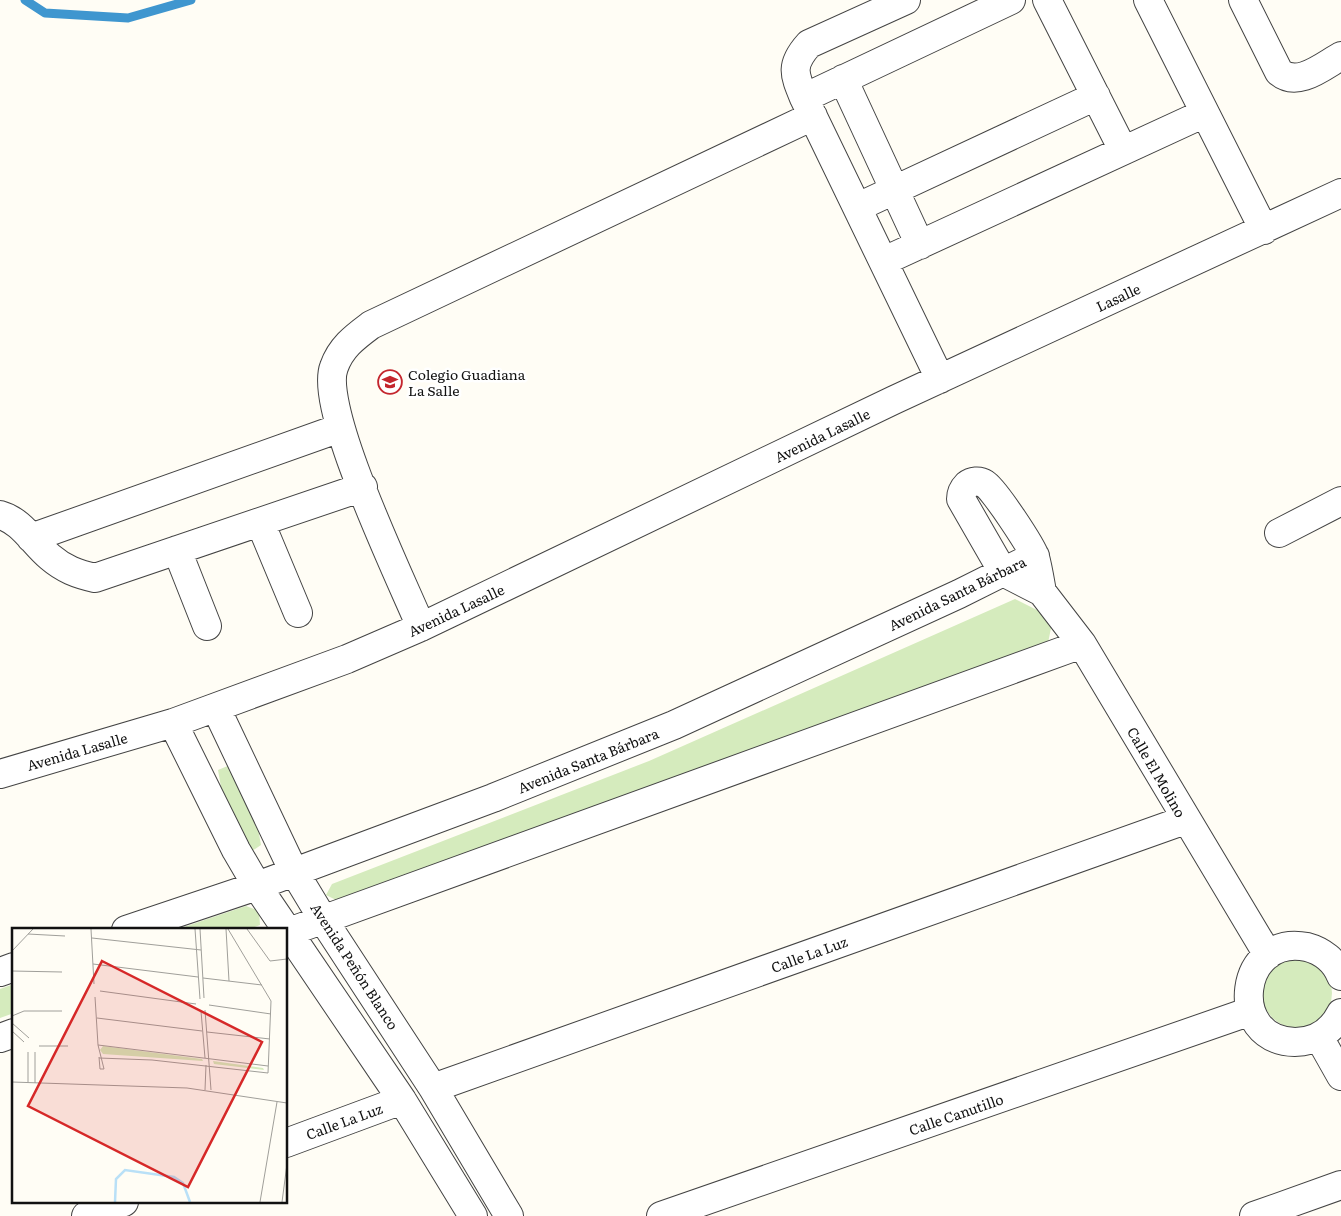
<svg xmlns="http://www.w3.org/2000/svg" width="1341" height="1216" viewBox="0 0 1341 1216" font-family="Literata,serif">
<rect width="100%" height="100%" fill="#fffdf5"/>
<!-- green -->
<path fill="#d5ebbd" d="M1015,599L1053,618L1047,648L338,901L326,895L332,884L649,761Z
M230,765L254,806L261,845L249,853L225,810L218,770Z
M246,906L259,911L260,925L246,930H175Z
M1262 993a35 35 0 1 1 70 0a35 35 0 1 1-70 0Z
M14,984V1013L0,1018V989Z"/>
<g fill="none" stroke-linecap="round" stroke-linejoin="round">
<!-- stream -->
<path stroke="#3f96cf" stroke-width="9" d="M25,0L45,13L128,18L191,0"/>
<!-- minor casing -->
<g stroke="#444" stroke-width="30">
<path id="minor" d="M906,0L809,44C790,65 794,74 804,98L940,379
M1047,0L1123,150
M1148,0L1264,230
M1243,0L1279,72C1298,88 1323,66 1341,56
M843,79L920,245
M804,98L1011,0
M858,207L1096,96
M884,261L1205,113
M0,515C22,521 33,543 50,557C64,569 77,574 95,578L363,487
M260,522L298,613
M1279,533L1341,501
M31,538L340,428
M177,550L207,626
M1042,592C1040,581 1038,568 1035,557C1032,547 994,489 985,484C979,480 972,481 967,485C963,489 961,493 961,499L1003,572L1042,592L1082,644L1268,955
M421,627C402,581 318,408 334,367C341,347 355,337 371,325L813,116
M216,708L292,868L324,921L433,1088L509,1216
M173,723L236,850L257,886L402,1100L473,1216
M0,774L173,723L347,659L421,627L894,400L1341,193
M126,930L257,886L493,798L674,725L959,594L1035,556
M286,933L1082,644
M0,972L14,967
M1341,976C1335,961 1322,951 1307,947C1239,933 1225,1040 1295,1042C1316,1042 1332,1031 1341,1013
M1319,1037L1341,1076
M0,1038L14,1033
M433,1088L1185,820
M286,1143L402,1100
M86,1216L124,1202
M661,1216L1251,1011
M1254,1216L1341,1185"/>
</g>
<!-- minor -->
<use href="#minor" stroke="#fff" stroke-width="28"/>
</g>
<!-- icons -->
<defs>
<g id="university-ring" transform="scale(1.25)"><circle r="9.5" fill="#fff" stroke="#c4262e" stroke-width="1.5"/><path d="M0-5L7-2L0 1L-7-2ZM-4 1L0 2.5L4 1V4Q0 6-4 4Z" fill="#c4262e"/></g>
</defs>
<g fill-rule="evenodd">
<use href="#university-ring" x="390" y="382"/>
</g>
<g text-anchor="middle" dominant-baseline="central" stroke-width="5" stroke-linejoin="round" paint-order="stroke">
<!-- street labels -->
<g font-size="14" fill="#111" stroke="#fff">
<text transform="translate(1118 297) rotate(-25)">Lasalle</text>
<text transform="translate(822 435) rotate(-26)">Avenida Lasalle</text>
<text transform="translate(957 593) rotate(-26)">Avenida Santa Bárbara</text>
<text transform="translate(456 610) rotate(-25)">Avenida Lasalle</text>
<text transform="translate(77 751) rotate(-16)">Avenida Lasalle</text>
<text transform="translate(588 760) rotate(-22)">Avenida Santa Bárbara</text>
<text transform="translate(1157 772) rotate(60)">Calle El Molino</text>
<text transform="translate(809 954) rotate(-20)">Calle La Luz</text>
<text transform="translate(355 966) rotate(57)">Avenida Peñón Blanco</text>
<text transform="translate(956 1114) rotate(-19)">Calle Canutillo</text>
<text transform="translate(344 1121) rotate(-20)">Calle La Luz</text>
</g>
<!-- poi labels -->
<g font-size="14" fill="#111" stroke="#fff" text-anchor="start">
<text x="408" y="374">Colegio Guadiana<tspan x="408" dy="16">La Salle</tspan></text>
</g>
</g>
<!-- overview -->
<g transform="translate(12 928)">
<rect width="275" height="275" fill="#fffdf5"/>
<path d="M91,118L190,131L191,133L91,126L88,122ZM201,133L251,140L252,142L202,136Z" fill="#d5ebbd"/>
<path fill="none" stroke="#b9e0f7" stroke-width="2.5" d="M103,274L104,251L113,242L162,249L171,255L178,274"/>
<path fill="none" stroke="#a09f9a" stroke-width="1" d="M79,1L82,56M183,1L188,71M188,1L192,70M214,1L217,53M235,1L258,33L275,31M16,6L53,8M80,10L189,22M0,23L21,1M81,36L186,49M0,43L50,44M191,50L250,57M88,63L184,76M83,69L86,117L92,141M197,77L259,86M193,82L199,162M189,83L193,130M0,88L12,83H50M85,90L190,103M0,95L17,110M0,103L12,114M195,104L258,111M86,117L256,138M27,118H56M87,129L88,141H92M87,130L140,132L256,145L259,73L216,1M0,154L175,160L275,175M16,154V124M23,155V124M193,162L194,137M248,274L265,174M270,274L275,236"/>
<path fill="#d62828" fill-opacity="0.15" stroke="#d62828" stroke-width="2.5" d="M90,33L250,114L176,259L16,178Z"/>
<rect width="275" height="275" fill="none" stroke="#111" stroke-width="2.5"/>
</g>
</svg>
